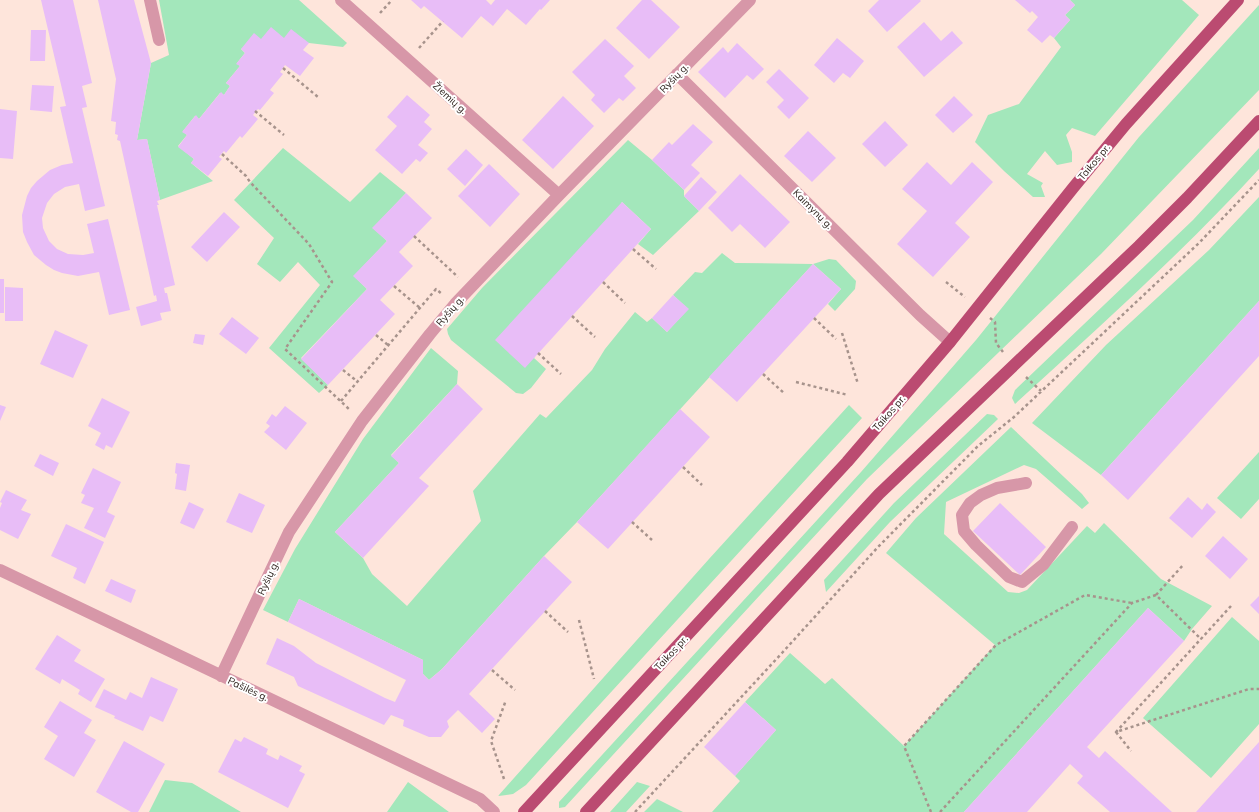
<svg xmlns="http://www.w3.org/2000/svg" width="1259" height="812" viewBox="0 0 1259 812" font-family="Mulish,sans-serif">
<rect width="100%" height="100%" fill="#fee5db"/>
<!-- green -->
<path fill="#a3e7bb" d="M159,0H299L347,43L343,47L309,43L284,38L261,39L241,49L245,53L237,63L240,66L226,83L230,86L224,95L220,93L199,119L195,116L183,131L187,135L178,146L194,159L191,163L213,181L160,200L147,139L137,140L151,63L169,55Z
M1070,0H1182L1199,15L1095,136L1072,128L1066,135L1072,152V162L1057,165L1045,151L1027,174L1043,183L1041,186L1045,197H1033L1004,171L975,142L988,115L1019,104L1061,47L1054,38L1070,20L1065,15L1075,5Z
M1259,5V90L1101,254L867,479L565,807L559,808V802L861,472L976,340L1139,137Z
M628,140L652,160L684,190V196L699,211L653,255L638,244L651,229L622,202L534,358L546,369L531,388L523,394L516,393L451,340L448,334L447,329L482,288Z
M283,148L350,202L380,172L406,193L373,228L387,241L354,276L367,289L301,358L328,385L319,393L269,348L320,285L298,262L280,282L257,264L274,238L234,200Z
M1259,148V169C1183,252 1098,328 1015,404L1012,398L1015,390L1193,220Z
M1259,197V301L1101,475L1032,423L1106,345L1209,250Z
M722,253L735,263L813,264L829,259L836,260L856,281L855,289L835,311L828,304L841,289L813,264L577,522L544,556L442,669L429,680L423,674V660L299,599L288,622L263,610L295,549L363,439L431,348L458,371L457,384L391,455L399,463L335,532L363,558L372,574L407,606L481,521L473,491L540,414L546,418L592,370L605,349L635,312L647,322L652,318L667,332L688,309L673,295L695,272L702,273Z
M849,405L862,418L526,785L513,794L498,796L709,559Z
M987,414L994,415L998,419L890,522L826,592L824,580L894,503Z
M1011,427L1082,494L1089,503L1082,509L1036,469L1024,465L946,502L944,534L1008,592L1019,593L1027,590L1087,526L1095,533L1104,523L1161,579L1212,606L1192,629L1184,641L1148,608L964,812H712L740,781L735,776L776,730L745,702L790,653L825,684L832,678L904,746L995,645L886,553L916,518Z
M1259,452V499L1241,519L1217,498Z
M1232,617L1259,641V724L1211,778L1143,718Z
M165,780L192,783L241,812H149Z
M408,782L449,812H387Z
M637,782L650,786L626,812H610Z
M657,799L683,812H644Z"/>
<!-- building -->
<path fill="#e8bdf7" d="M41,0H73L92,83L82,86L87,107L82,108L105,206L85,211L79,184L65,187L54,194L47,203L42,218L43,228L49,241L57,249L68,254L83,255L94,253L87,224L108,219L130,310L109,315L99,272L78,276L62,273L54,270L46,265L34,255L27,242L23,232L22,215L27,196L31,188L37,181L50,170L62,165L73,163L60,107L66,106Z
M98,0H134L151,63L137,140L147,139L160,200L157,201L159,205H157L175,285L164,288L165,293H167L171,311L160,313L162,320L141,326L136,307L157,301L156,295L154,296L120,141L117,140L118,135L115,134L116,122L111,121L116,79Z
M411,0H486L491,5L495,0H550L541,10L540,9L526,25L507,9L493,26L481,16L462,38L424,6L421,9Z
M642,0H651L680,27L649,59L616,28Z
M879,0H920L921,1L887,32L868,11Z
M1015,0H1070L1075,5L1065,15L1070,20L1054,38L1050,35L1042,43L1027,30L1038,17L1032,11L1030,13Z
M924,22L941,41L952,31L963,43L924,77L897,47Z
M271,27L284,38L291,29L309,43L303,50L314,58L300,76L285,65L283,68L280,72L283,74L270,90L274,93L260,110L258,109L253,115L258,119L242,138L240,136L226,153L224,151L219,157L222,159L208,176L191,163L194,159L178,147L187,135L182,132L196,115L199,119L221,92L224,95L230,86L226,83L240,66L236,64L245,53L241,49L254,33L261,39Z
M31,30H46L45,61H30Z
M837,38L864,61L850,78L843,73L834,83L814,65Z
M605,39L634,66L624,76L636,88L623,101L619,98L604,113L591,100L595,95L572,72Z
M737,43L764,69L753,80L747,75L725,98L698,72L723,47L728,53Z
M779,69L809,98L789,119L777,107L784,100L766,82Z
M32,85L54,86L52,112L30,110Z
M407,95L430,115L424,122L432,129L418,145L428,153L420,162L416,159L402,174L375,150L397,126L387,117Z
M563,96L594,126L553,169L522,140Z
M954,96L973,115L953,133L935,115Z
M0,109L17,111L13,159L0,158Z
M885,121L908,145L885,167L862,144Z
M693,124L713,142L691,165L700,173L684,190L652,160L669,142L672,145Z
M808,131L836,158L812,182L784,156Z
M466,149L483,165L465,186L447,169Z
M927,162L951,185L972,162L993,182L955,223L970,237L933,277L897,244L927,211L902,189Z
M489,164L520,194L490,227L458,196Z
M740,174L790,222L765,248L740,224L732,232L708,208Z
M701,177L717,192L699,211L684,196Z
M406,193L432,218L399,252L413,266L380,300L395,314L328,385L301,359L367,289L353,276L387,241L372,228Z
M622,202L651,229L525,368L495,340Z
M224,212L240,227L207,262L191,247Z
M813,264L841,289L737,402L709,377Z
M0,279H4V313H0Z
M5,287L23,288V321H5Z
M673,295L689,309L667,332L652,318Z
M1259,301V356L1128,500L1101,475Z
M232,317L259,338L246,354L219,334Z
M55,330L88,345L73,378L40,364Z
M195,334L205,335L203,345L193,343Z
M457,384L483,409L419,478L429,486L363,558L335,532L399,463L391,456Z
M102,398L130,412L112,448L106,445L104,450L95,445L101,433L88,426Z
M0,405L6,407L0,421Z
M285,406L307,423L286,450L264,432L270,426L266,423L272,414L276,417Z
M680,409L710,437L608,549L577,522Z
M40,454L59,463L53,476L34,466Z
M176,463L190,465L186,491L175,489L177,474L175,473Z
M93,468L121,482L107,512L115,516L105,538L84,528L94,508L81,503L85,495L81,493Z
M6,490L27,500L21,510L31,514L18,539L0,530V508L2,503L0,502Z
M239,493L265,505L252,533L226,522Z
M1188,497L1202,510L1207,503L1216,512L1192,538L1169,518Z
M189,502L204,509L194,529L180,523Z
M1000,503L1046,547L1020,575L973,531Z
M66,524L104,542L85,584L73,578L77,568L51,556Z
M1223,536L1248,559L1230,579L1205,556Z
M544,556L572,582L469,694L495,719L482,733L458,710L447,721L449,727L441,737H429L403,726L404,720L391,715L384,725L298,686L294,677L266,664L277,638L294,646L316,663L385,698L395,702L406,680L288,622L299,599L423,660V674L429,680L442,669Z
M111,579L136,590L131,603L105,591Z
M1259,596V614L1250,605Z
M1148,608L1184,641L1087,747L1099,758L1105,751L1172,812H1110L1077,783L1083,776L1070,764L1027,812H964Z
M57,635L81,650L74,661L105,679L91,702L78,694L80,690L62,679L60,684L35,669Z
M151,677L178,689L163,722L150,716L143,731L114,718L115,716L95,707L104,689L126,700L130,692L142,698Z
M60,701L92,720L84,733L96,740L74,777L44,759L58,736L44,727Z
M745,702L776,730L735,776L704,747Z
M244,737L268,749L266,754L278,760L280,755L302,766L299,771L305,774L288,808L218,772L235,739L241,742Z
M124,741L165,764L138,812H131L96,792Z
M1259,742V812H1196Z"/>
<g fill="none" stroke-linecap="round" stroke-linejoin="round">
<!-- path -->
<path stroke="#a7938c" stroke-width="2.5" stroke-dasharray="3 3" stroke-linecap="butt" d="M380,13L392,0
M419,48L443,21
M283,68L318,97
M255,111L284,135
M222,154L246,176L250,182L309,244L332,282L285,349L350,410
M414,236L458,277
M633,249L656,269
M603,282L625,303
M946,282L965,297
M394,286L420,308
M572,316L595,337
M814,318L836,339
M990,318L995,322L996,343L1003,352
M842,333L858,384
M376,335L388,345
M538,353L561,374
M343,370L358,382
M763,374L785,394
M1026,377L1041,391
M796,382L848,395
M341,401L436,289L442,294
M683,467L702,485
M632,522L652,540
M1156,595L1184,564
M1231,606L1116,732L1249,689H1259
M545,611L568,632
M579,620L594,679
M492,670L515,690
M1116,732L1131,751
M504,779L491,741L506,700
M635,812L782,653L878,547L978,446L1014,417L1199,243L1259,180
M931,812L904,746L996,645L1085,595L1132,603
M940,812L1132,603L1156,595L1201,639"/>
<!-- minor -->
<path stroke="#d797a8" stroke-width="12" d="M150,0L159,40
M341,0L559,195
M677,74L920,315L950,342
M1026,483L997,488L981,495L970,503L962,515L964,531L976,545L1009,577L1022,582L1044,564L1072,527
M0,570L480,799L494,812
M221,676L289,532L362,421L430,334L455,304L559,195L750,0"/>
<!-- major -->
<path stroke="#bb4b71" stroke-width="12" d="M524,812L847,462L950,342L1073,188L1126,124L1238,0
M586,812L879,494L1139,246L1187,198L1259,121"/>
</g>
<g text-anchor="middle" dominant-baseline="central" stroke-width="4" stroke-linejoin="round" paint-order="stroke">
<!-- street labels -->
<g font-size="10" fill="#2e231e" stroke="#fff">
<text transform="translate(674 78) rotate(-46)">Ryšių g.</text>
<text transform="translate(450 98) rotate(42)">Žiemių g.</text>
<text transform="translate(1094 162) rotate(-50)">Taikos pr.</text>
<text transform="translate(813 209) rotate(45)">Kaimynų g.</text>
<text transform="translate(450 311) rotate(-49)">Ryšių g.</text>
<text transform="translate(889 413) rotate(-49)">Taikos pr.</text>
<text transform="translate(268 578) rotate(-65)">Ryšių g.</text>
<text transform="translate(671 653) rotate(-47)">Taikos pr.</text>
<text transform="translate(248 689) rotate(25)">Pašilės g.</text>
</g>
</g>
</svg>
